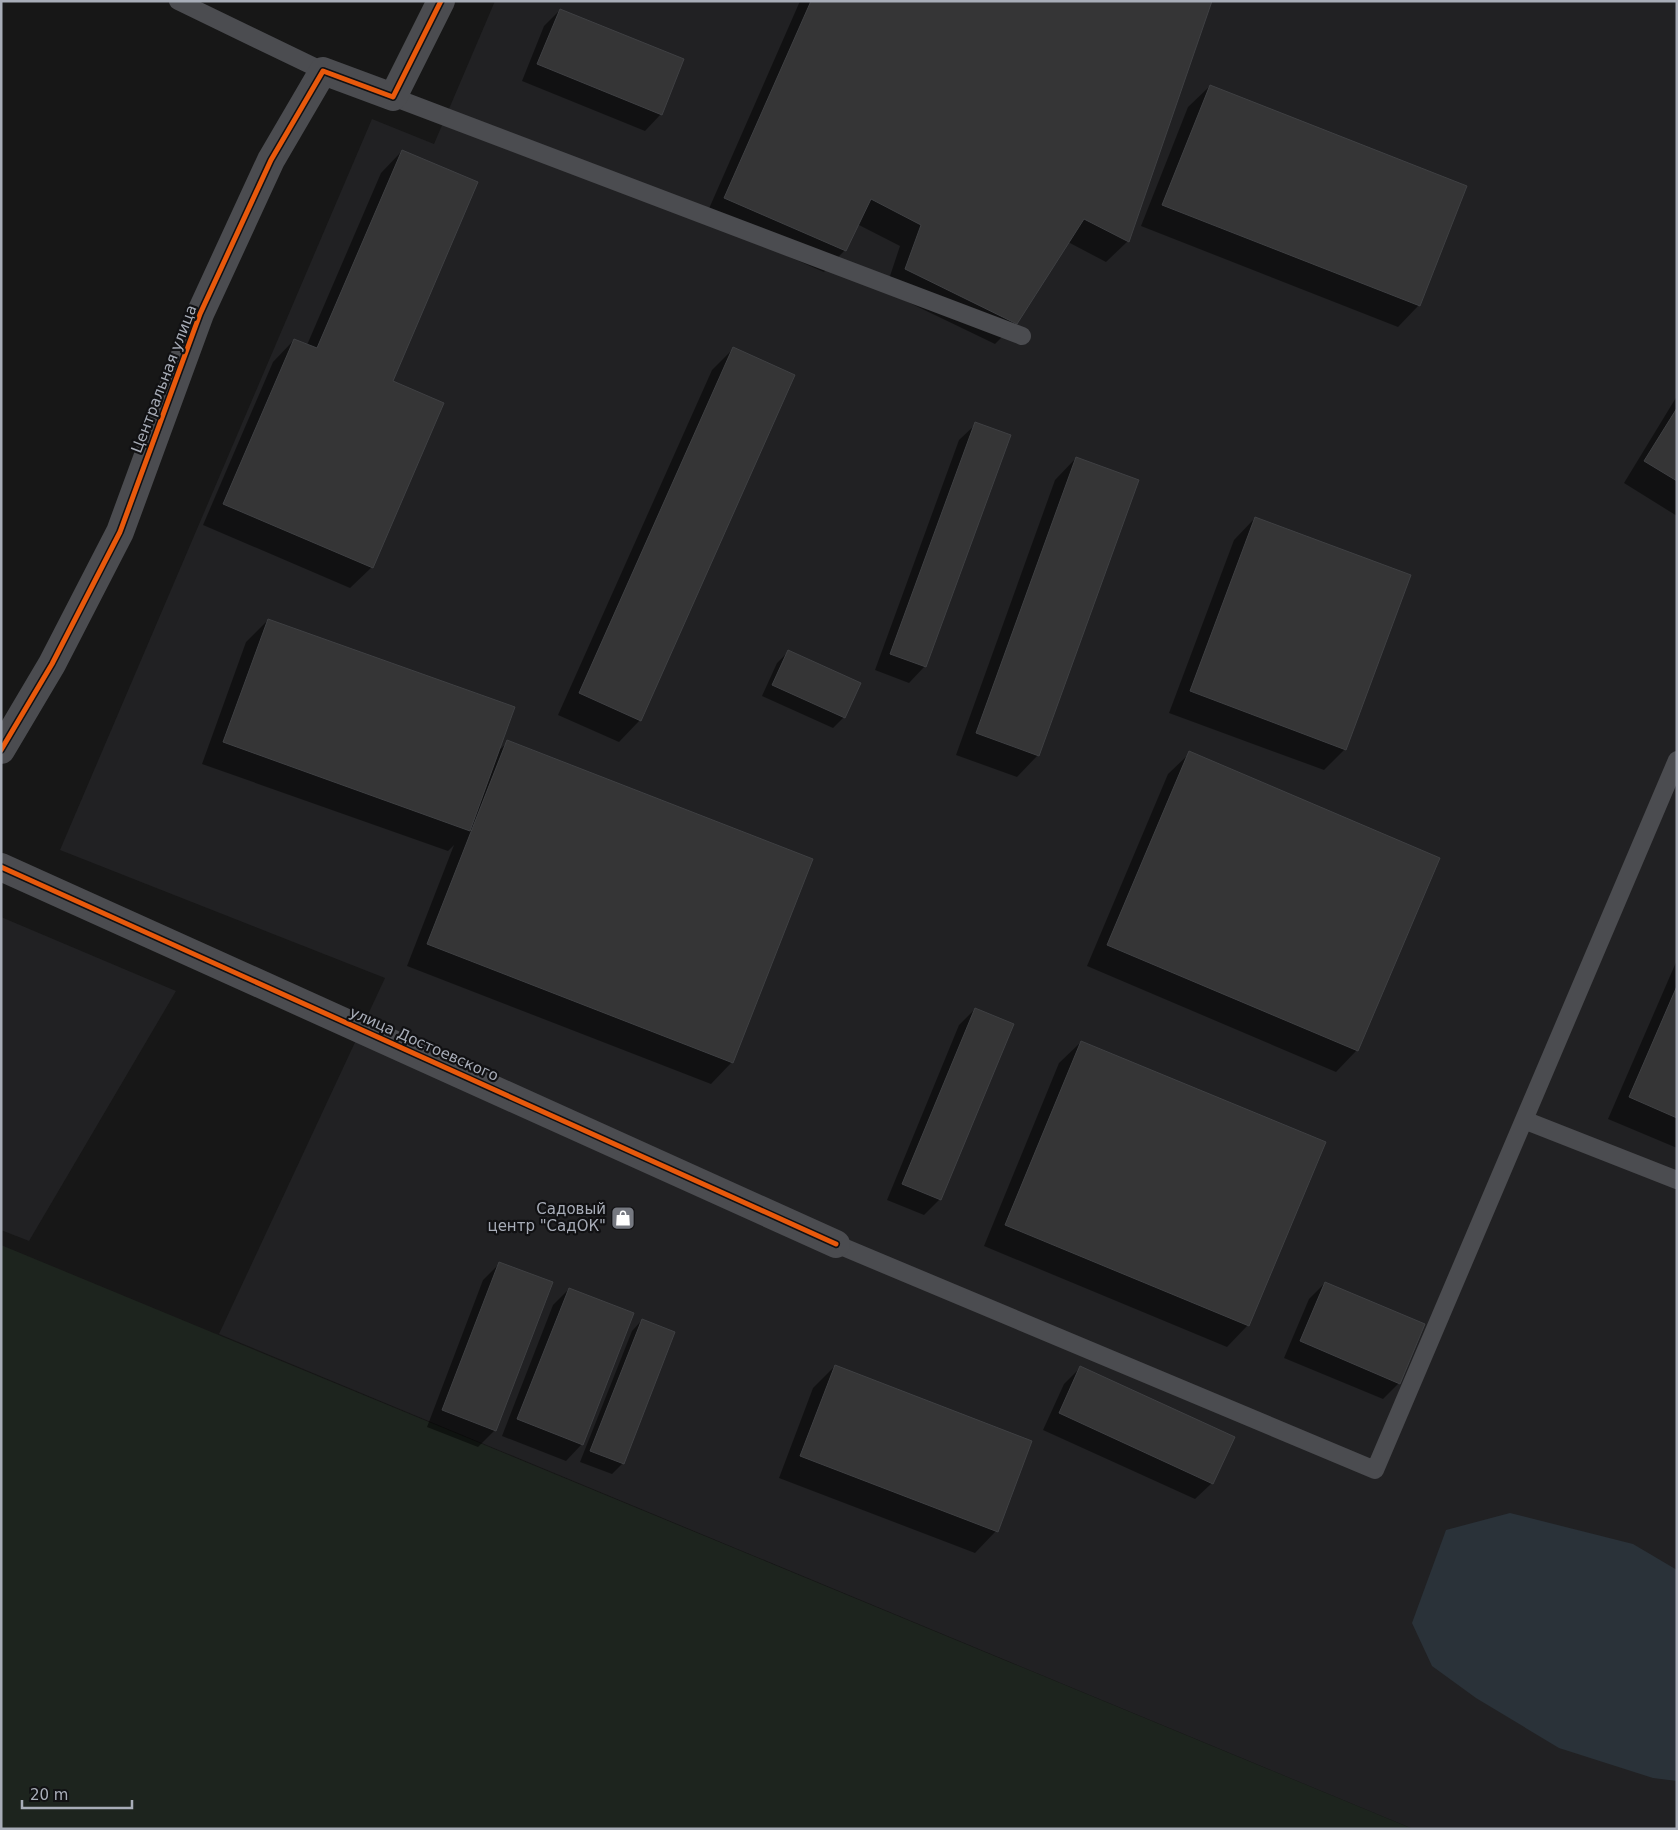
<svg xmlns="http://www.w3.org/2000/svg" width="1678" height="1830" viewBox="0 0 1678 1830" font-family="'DejaVu Sans',sans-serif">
<rect width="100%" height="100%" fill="#171717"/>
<!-- built -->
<path fill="#212123" d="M495,1H1677V1829H1413L219,1334L385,978L60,850L372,119L434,144Z
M1,917L176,991L29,1241L1,1230Z"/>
<!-- green -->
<path fill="#1d241e" d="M1,1245L1413,1829H1Z"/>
<!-- water -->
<path fill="#2a3239" d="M1510,1513L1633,1544L1677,1570V1781L1653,1778L1559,1748L1476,1698L1432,1666L1412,1623L1446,1530Z"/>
<!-- shadow -->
<path fill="#0007" d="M800,1H1211L1128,241L1106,262L1068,242L1016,323L995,344L885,291L900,246L857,224L845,250L824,272L704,220Z
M560,10L661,114L645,131L522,81L544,26Z
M1210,86L1419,305L1398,327L1141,226L1188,107Z
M402,151L391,382L372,567L350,588L203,525L273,362L294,340L307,345L381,173Z
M733,349L640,720L619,742L558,715L712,370Z
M1677,396V516L1624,483Z
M976,424L925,666L909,683L875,670L959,440Z
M1076,458L1038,755L1017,777L956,755L1055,480Z
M1255,518L1345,749L1324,770L1169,713L1234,540Z
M268,620L497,752L508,742L732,1062L711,1084L407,966L454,845L448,851L202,764L246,642Z
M788,652L844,717L833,728L762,696L777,663Z
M1190,753L1357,1050L1336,1072L1087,966L1168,774Z
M1677,960V1148L1608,1119Z
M975,1009L940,1199L924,1215L887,1200L959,1025Z
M1081,1042L1248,1325L1227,1347L984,1246L1059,1063Z
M500,1263L551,1283L494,1431L478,1447L427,1427L483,1280Z
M1325,1283L1399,1383L1383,1399L1284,1358L1309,1299Z
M569,1289L582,1444L566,1461L502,1436L553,1305Z
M642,1320L623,1463L612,1474L580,1462L632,1331Z
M835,1366L1031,1441L996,1531L975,1553L779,1478L813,1388Z
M1080,1368L1212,1483L1195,1499L1043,1430L1064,1384Z"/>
<!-- building -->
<path fill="#353536" stroke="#3f4043" d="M811,1H1212L1129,242L1084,219L1017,324L905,269L921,225L871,199L846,251L724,198Z
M560,9L684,59L662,115L537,64Z
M1210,85L1467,186L1420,306L1162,205Z
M402,150L478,182L393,381L444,403L373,568L223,504L294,339L317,348Z
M733,347L795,375L641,721L579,693Z
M1677,408V481L1644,461Z
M975,422L1011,435L926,667L890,654Z
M1076,457L1139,480L1039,756L976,733Z
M1255,517L1411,575L1346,750L1190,691Z
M268,619L515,707L470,831L223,742Z
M788,650L861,683L845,718L772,685Z
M507,740L813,859L733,1063L427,944Z
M1189,751L1440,858L1358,1051L1107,945Z
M1677,986V1118L1629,1097Z
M975,1008L1014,1024L941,1200L902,1184Z
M1081,1041L1326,1142L1249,1326L1005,1225Z
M499,1262L553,1282L496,1431L442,1410Z
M1325,1282L1425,1324L1400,1384L1300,1341Z
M569,1288L634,1313L583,1445L517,1419Z
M642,1319L675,1332L624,1464L590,1451Z
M835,1365L1032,1441L998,1532L800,1456Z
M1080,1366L1235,1437L1213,1484L1059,1413Z"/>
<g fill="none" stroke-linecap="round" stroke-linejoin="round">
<!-- service -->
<path stroke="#4b4c50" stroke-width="18" d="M178,1L323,71
M393,97L1022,336
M1524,1120L1677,1180
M836,1244L1375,1470L1677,760"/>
<!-- minor -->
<path stroke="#4b4c50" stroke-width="28" d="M1,750L52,664L120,532L200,314L271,160L323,71L393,97L441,1
M1,867L836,1244"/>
<!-- cycleway casing -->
<g stroke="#111113" stroke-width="8">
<path id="cycleway" d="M1,750L52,664L120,532L200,314L271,160L323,71L393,97L441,1
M1,867L836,1244"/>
</g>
<!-- cycleway -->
<use href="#cycleway" stroke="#e8590c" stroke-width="5"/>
</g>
<!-- icons -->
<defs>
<g id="shop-square" transform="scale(1.25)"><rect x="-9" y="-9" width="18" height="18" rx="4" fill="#757880" stroke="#111113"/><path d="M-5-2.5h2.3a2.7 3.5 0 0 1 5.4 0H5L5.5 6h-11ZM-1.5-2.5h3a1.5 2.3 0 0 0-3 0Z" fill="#fff"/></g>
</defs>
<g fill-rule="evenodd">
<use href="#shop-square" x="623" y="1218"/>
</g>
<g text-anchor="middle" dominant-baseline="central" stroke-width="4.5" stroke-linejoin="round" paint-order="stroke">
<!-- street labels -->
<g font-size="15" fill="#a8adb8" stroke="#111113">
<text transform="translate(164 379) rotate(-69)">Центральная улица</text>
<text transform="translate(424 1044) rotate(24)">улица Достоевского</text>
</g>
<!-- poi labels -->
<g font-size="15" fill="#a8adb8" stroke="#111113" text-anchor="end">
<text x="606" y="1209">Садовый<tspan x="606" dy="17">центр "СадОК"</tspan></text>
</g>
</g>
<!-- border -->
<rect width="1678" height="1830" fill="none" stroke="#a8adb8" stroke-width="5"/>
<!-- scale -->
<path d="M22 1800v8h110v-8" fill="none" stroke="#a8adb8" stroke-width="2.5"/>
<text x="30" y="1800" font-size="15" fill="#a8adb8" stroke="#111113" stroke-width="4" paint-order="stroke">20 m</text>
</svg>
